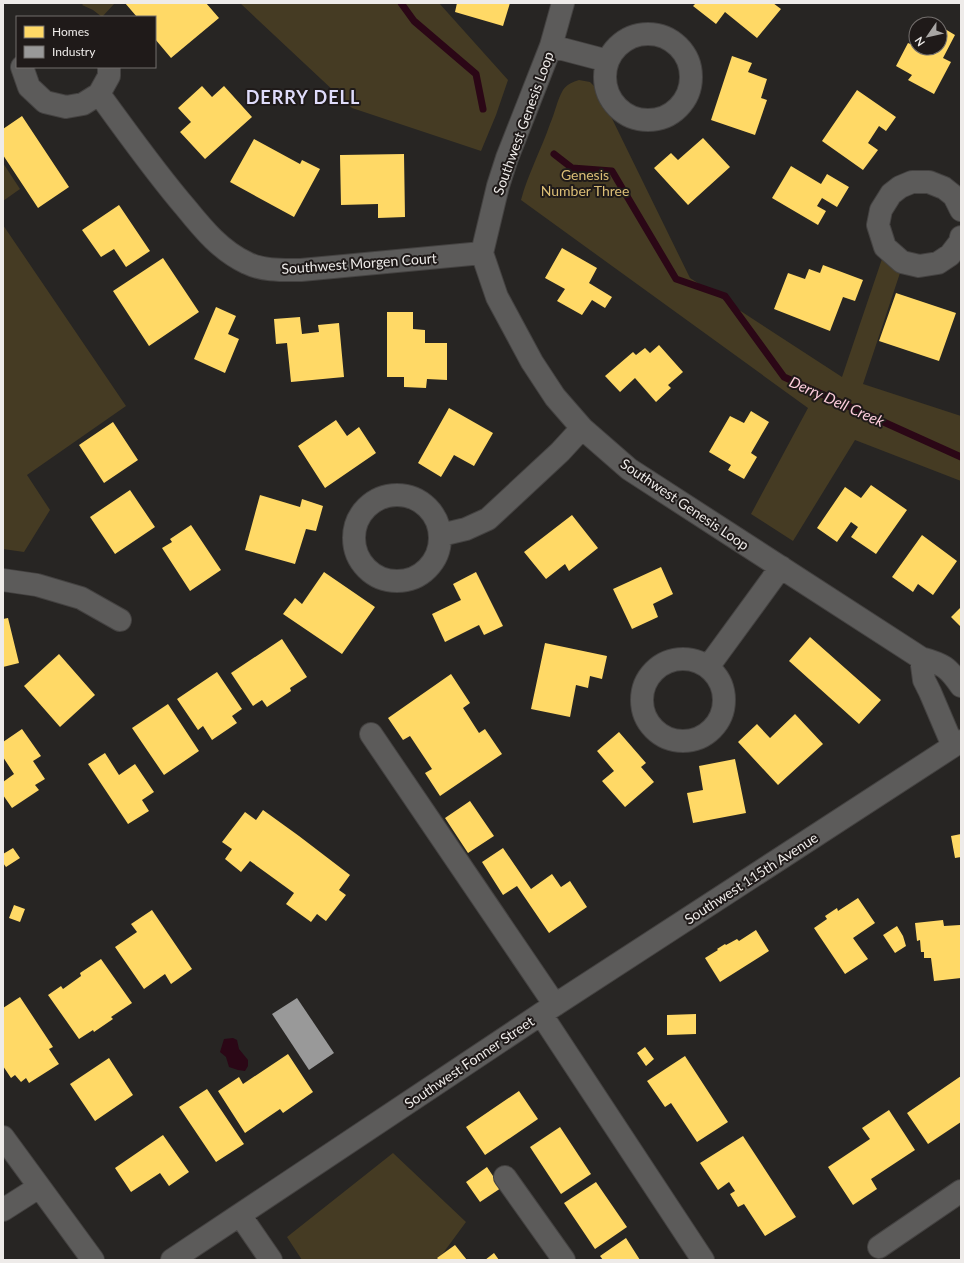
<svg xmlns="http://www.w3.org/2000/svg" width="964" height="1263" viewBox="0 0 964 1263" font-family="Lato,sans-serif">
<rect width="100%" height="100%" fill="#272523"/>
<!-- green -->
<path fill="#453b23" d="M84,3H115L102,17L93,10L82,5Z
M240,3H439L508,80L496,115L481,151L352,108Z
M579,80L590,82L598,90L690,278L842,377L882,259L901,270L863,384L961,416V481L855,440L793,541L751,514L808,408L521,200C528,174 541,150 550,124C555,113 557,100 563,90C567,84 573,82 579,80Z
M3,163L20,189L3,201Z
M3,225L126,406L27,475L50,510L24,552L3,549Z
M393,1153L466,1222L438,1260H302L287,1237Z"/>
<!-- water -->
<path fill="#2b0716" d="M233,1038L237,1040L239,1049L248,1060V1066L245,1071L238,1070L229,1067L226,1057L220,1052L224,1039Z"/>
<!-- homes -->
<path fill="#ffd966" d="M125,3H206L219,18L171,58L155,39V17H137Z
M457,3H510L503,26L455,12Z
M696,3H773L781,9L757,38L725,12L716,24L693,6Z
M928,20L935,24H926Z
M940,26L955,35L943,58L951,62L934,94L908,80L912,75L896,66L908,43L915,46L916,43V48H940Z
M732,56L752,63L748,72L767,79L761,98L767,100L755,135L711,120Z
M202,86L212,97L224,86L252,117L205,159L180,132L191,122L178,108Z
M857,90L896,117L886,131L879,126L868,143L878,150L863,170L822,141Z
M22,116L69,187L38,208L3,155V129Z
M703,138L730,167L688,205L654,168L671,153L678,160Z
M254,139L300,164L302,160L320,169L294,217L230,182Z
M404,154L405,217L378,218V204L341,205L340,155Z
M791,166L821,184L827,174L849,187L837,207L822,198L817,206L826,211L818,225L772,198Z
M119,205L150,251L126,267L114,249L101,257L82,230Z
M562,248L597,268L589,283L612,297L605,308L592,300L582,315L557,301L565,289L545,278Z
M163,258L199,312L149,346L113,291Z
M823,265L863,280L855,301L843,297L830,331L774,309L788,273L805,279L809,269L820,273Z
M896,293L956,313L939,361L879,341Z
M216,307L236,316L228,334L239,339L225,373L194,359Z
M387,312H413V329L425,330V343H447V380L427,379L426,388L404,387V377H387Z
M300,317L302,334L319,332L318,325L339,323L344,377L291,382L287,343L276,344L274,319Z
M659,345L683,372L668,385L671,388L656,402L635,378L620,392L605,376L633,352L636,355L645,348L650,353Z
M449,408L493,433L474,466L454,455L441,477L418,463Z
M751,411L769,422L751,453L757,457L744,479L728,470L731,465L709,452L730,416L744,423Z
M336,420L347,436L359,427L376,453L325,488L298,446Z
M113,422L138,460L104,483L79,445Z
M871,485L907,510L876,554L851,537L858,527L851,522L837,542L817,528L845,487L861,498Z
M130,490L155,527L115,554L90,517Z
M260,495L300,507L302,499L323,506L316,531L306,529L295,564L245,550Z
M572,515L598,548L569,571L565,564L546,579L524,552Z
M191,525L221,570L190,591L162,548L172,542L170,539Z
M922,535L957,561L933,595L918,584L913,592L892,577Z
M661,567L673,594L653,604L658,617L632,629L613,589Z
M324,572L375,607L342,654L283,614L295,598L302,604Z
M476,572L503,626L484,635L479,625L445,642L432,614L461,600L453,584Z
M961,607V627L951,617Z
M8,618L19,663L3,667V619Z
M810,637L881,700L859,724L789,661Z
M282,639L307,677L290,688L291,691L267,707L262,700L253,706L231,673Z
M545,643L607,656L602,679L590,676L588,688L576,685L570,717L531,709Z
M59,654L95,695L60,727L24,686Z
M217,672L242,709L232,716L237,723L212,740L203,726L198,730L177,699Z
M451,674L470,703L463,708L479,733L485,729L502,754L440,796L425,773L432,769L410,736L403,740L388,718Z
M168,704L199,751L164,775L132,728Z
M795,714L823,744L778,785L738,742L757,724L770,738Z
M22,729L41,756L33,761L45,779L35,785L39,790L12,808L3,795V782L14,774L3,757V742Z
M619,732L646,763L641,767L654,782L625,807L602,781L614,771L597,751Z
M105,753L119,775L135,764L154,792L142,800L149,811L128,824L88,764Z
M735,759L746,813L693,823L687,793L703,790L699,766Z
M470,801L494,836L468,853L445,818Z
M263,810L299,836L350,875L339,890L346,895L326,921L317,914L311,922L286,904L294,893L250,861L241,872L225,859L232,849L222,842L245,812L256,820Z
M961,834V857L955,858L951,836Z
M13,848L20,858L6,867L3,863V854Z
M503,848L531,889L552,874L561,887L570,881L587,907L549,933L517,886L503,895L482,862Z
M858,898L875,923L853,938L868,959L845,974L814,928L827,919L825,916L837,908L838,911Z
M14,905L25,909L20,922L9,918Z
M152,910L192,969L171,984L165,974L144,989L115,947L137,932L131,924Z
M943,920L944,926L960,925L961,926V978L934,981L931,958H924V952H921L920,940L917,941L915,923Z
M897,926L903,936L906,946L895,953L883,935Z
M756,930L769,951L720,982L705,958L718,950L717,949L725,944L726,945L737,939L739,941Z
M101,959L132,1003L111,1017L113,1019L94,1032L93,1030L79,1039L48,995L61,986L63,989L81,976L80,973Z
M20,997L53,1047L49,1049L59,1064L29,1083L26,1078L21,1082L15,1075L11,1078L3,1066V1008Z
M696,1014V1034L667,1035V1015Z
M645,1047L654,1059L646,1066L637,1053Z
M288,1054L313,1092L283,1113L280,1109L245,1133L218,1091L239,1077L243,1084Z
M685,1056L728,1122L697,1142L671,1103L665,1107L647,1081Z
M109,1058L133,1095L95,1121L70,1084Z
M961,1076V1122L928,1144L907,1113Z
M207,1089L244,1144L216,1162L179,1107Z
M519,1091L538,1119L485,1155L466,1127Z
M889,1110L915,1150L871,1179L877,1189L853,1205L828,1167L870,1139L862,1128Z
M560,1127L591,1174L561,1194L530,1147Z
M163,1135L189,1172L169,1186L160,1173L131,1192L115,1168Z
M743,1136L796,1217L765,1236L744,1204L738,1207L730,1194L735,1191L729,1182L718,1190L700,1163Z
M487,1167L501,1188L480,1202L466,1182Z
M596,1182L627,1227L595,1249L564,1203Z
M626,1238L640,1260H603L600,1256Z
M455,1245L467,1260H439L437,1258Z
M494,1253L499,1260H485Z"/>
<!-- industry -->
<path fill="#999" d="M297,998L334,1053L309,1070L272,1014Z"/>
<g fill="none" stroke-linecap="round" stroke-linejoin="round">
<!-- stream -->
<path stroke="#2b0716" stroke-width="7" d="M401,3L414,21L476,74L483,109
M554,154L572,168L612,171L676,279L725,296L784,377L961,457"/>
<!-- minor casing -->
<g stroke="#444241" stroke-width="24">
<path id="minor" d="M563,3L551,46L507,158L498,186L482,253L497,297L532,362L555,397L582,428L629,469L921,658C943,664 948,667 961,686
M605 77a43 43 0 1 1 86 0a43 43 0 1 1-86 0Z
M551,46L608,61
M22,67L29,87L45,102L66,107L83,104L99,94L109,76V67
M99,94C127,132 155,172 186,208C203,229 221,251 247,263C263,271 283,270 301,270L482,253
M961,210L954,196L944,188L929,182H912L900,187L891,194L881,210L878,225L885,247L902,262L919,266L938,263L950,255L960,242L961,237
M354 538a43 43 0 1 1 86 0a43 43 0 1 1-86 0Z
M441,535L466,529L488,519L560,452L582,428
M3,580L37,585L81,598L120,620
M921,658L924,680L930,692L953,746
M642 700a41 41 0 1 1 82 0a41 41 0 1 1-82 0Z
M708,667L781,567
M371,734L555,1005
M541,1014L703,1260
M3,1137L93,1260
M505,1177L564,1260
M3,1210L39,1187
M240,1215L271,1260
M879,1247L961,1191
M172,1260L541,1014L961,741"/>
</g>
<!-- minor -->
<use href="#minor" stroke="#5c5b5a" stroke-width="22"/>
</g>
<g text-anchor="middle" dominant-baseline="central" stroke-width="4" stroke-linejoin="round" paint-order="stroke">
<!-- street labels -->
<g font-size="14" fill="#eeebe9" stroke="#1f1a19">
<text transform="translate(523 123) rotate(-70)">Southwest Genesis Loop</text>
<text transform="translate(359 263) rotate(-4)">Southwest Morgen Court</text>
<text transform="translate(685 504) rotate(34)">Southwest Genesis Loop</text>
<text transform="translate(751 878) rotate(-33)">Southwest 115th Avenue</text>
<text transform="translate(469 1062) rotate(-34)">Southwest Fonner Street</text>
</g>
<!-- park labels -->
<g font-size="14" fill="#dbbe76" stroke="#1f1a19">
<text x="585" y="174">Genesis<tspan x="585" dy="16">Number Three</tspan></text>
</g>
<!-- water labels -->
<g font-size="15" font-style="italic" fill="#fdccdb" stroke="#1f1a19">
<text transform="translate(837 401) rotate(24)">Derry Dell Creek</text>
</g>
<!-- district labels -->
<g font-size="18" font-weight="bold" letter-spacing="1" fill="#dfdcfa" stroke="#1f1a19">
<text x="303" y="97">DERRY DELL</text>
</g>
</g>
<!-- border -->
<rect width="964" height="1263" fill="none" stroke="#eeebe9" stroke-width="8"/>
<!-- legend -->
<rect x="16" y="16" width="140" height="52" fill="#1f1a19" stroke="#726e6c"/>
<rect x="24" y="26" width="20" height="12" fill="#ffd966" stroke="#726e6c"/>
<text x="52" y="36" font-size="12" fill="#eeebe9">Homes</text>
<rect x="24" y="46" width="20" height="12" fill="#999999" stroke="#726e6c"/>
<text x="52" y="56" font-size="12" fill="#eeebe9">Industry</text>
<!-- north arrow -->
<g transform="translate(928 36) rotate(236)"><circle r="19" fill="#1f1a19" stroke="#726e6c"/>
<path d="M0-3L7 15L0 10L-7 15Z" fill="#a8a6a4"/>
<text y="-6" font-size="11" font-weight="bold" text-anchor="middle" fill="#eeebe9">N</text>
</g>
</svg>
